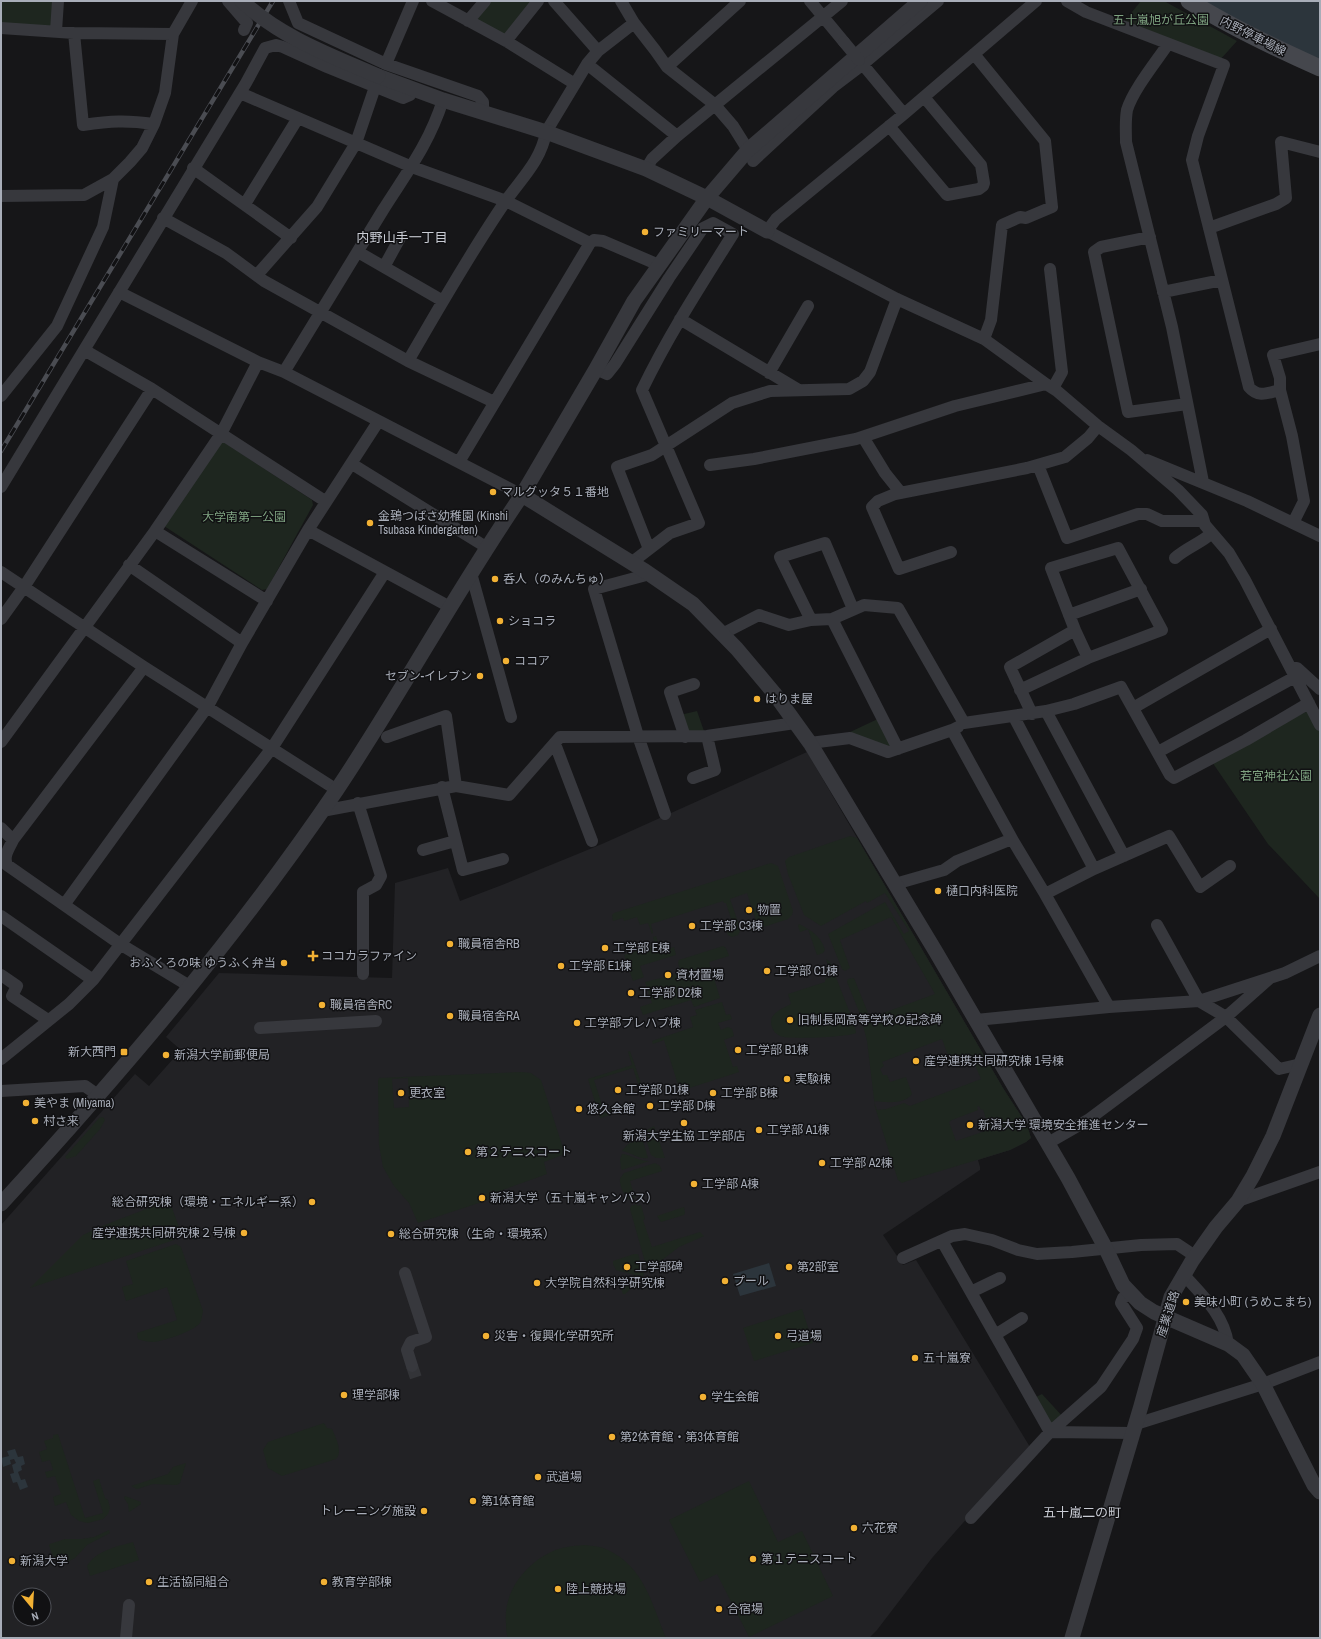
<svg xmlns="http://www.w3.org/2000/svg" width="1321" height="1639" viewBox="0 0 1321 1639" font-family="'Archivo Narrow','Noto Sans JP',sans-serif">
<rect width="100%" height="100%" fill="#161618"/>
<!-- built -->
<path fill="#222225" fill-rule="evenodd" d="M807,752L1003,1088L1027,1125L1031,1138L1026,1142L1010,1150L978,1160L980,1167V1170L883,1235L903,1265L916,1260L1030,1447L932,1558L877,1630L869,1638H1V1225L135,1074L149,1086L181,1050L166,1037L219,973L392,978L395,883L448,868L460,901L502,885L602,844ZM20,1595H44V1619H20Z"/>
<!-- green -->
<path fill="#1e261f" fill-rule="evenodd" d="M1,1H57L55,30L1,27Z
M490,1H532L504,36L474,20Z
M1141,1H1164L1237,41L1219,61L1123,23Z
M221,443H225L312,500L313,505L267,589L262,590L164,526Z
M1314,708L1320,723V899L1268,844L1210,759Z
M697,711L705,734L687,735L680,715Z
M882,717L894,745L882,749L848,733Z
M850,836L857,838L1003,1088L1027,1125L1031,1138L1026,1142L1010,1150L907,1181L902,1183L898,1180L875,1107L867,1041L860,1014L847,982L848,979L854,978L870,1018L935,994L891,917L840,940L850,968L845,971L842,969L828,934L885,902L904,934L909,931L885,893L867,903L866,901L821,926L804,915L788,874L785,861L789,857ZM942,1039L950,1061L967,1054L973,1060L981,1079L910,1106L904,1103L886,1109L877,1110L874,1101C886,1102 904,1105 912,1094L906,1077L890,1082L887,1075H883L880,1069L884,1066L882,1062ZM979,1106L981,1110L983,1109L986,1119L991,1117V1120L988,1121L991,1129L956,1141L949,1122L952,1120L951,1118L952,1120L978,1110L977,1107Z
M771,863L778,866L793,911L792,915L788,919L751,931H748L746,925L756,921L747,893L730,899L739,925L740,931L738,935L732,937L728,935L726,930L734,928L726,903H724L723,901L651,924L653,933L652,934L648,923L640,925L637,917L624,921L623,918L613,921L612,915L614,913Z
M799,924C811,930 821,936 825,950L823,953L817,955L808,929L800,932L798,926Z
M656,936L661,951L674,947L676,955L640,966L644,977L633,981L624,955L655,945L653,937Z
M723,946L726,948L729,956L709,962L720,998L694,1007L691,1000L643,1015L640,1007L652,1003L645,982L681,973L678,963L679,960Z
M826,959L830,962L855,1026L856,1033C848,1037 788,1040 780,1036C776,1034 773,1031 772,1027C767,1014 782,1009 791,1004L788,994L825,982V979L831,977Z
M722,1002L726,1015L730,1014L732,1019L718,1023L721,1030L728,1027L732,1029L734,1036L724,1040L733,1067L737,1066L739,1072L680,1091L664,1040L653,1044L652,1041L693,1027L690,1017L697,1015L695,1010Z
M630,1051L643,1089L640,1090L633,1068L594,1080L604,1111L625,1104L627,1110L600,1118L588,1079L632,1065L628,1052Z
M522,1072L531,1073L541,1080L565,1154L544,1162L547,1174L500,1191L488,1200L418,1223L409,1203L394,1186L383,1167L379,1145L378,1081L379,1078ZM408,1078L409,1107L394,1108L392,1079Z
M103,1117L105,1120L100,1129L76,1156L67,1159L65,1157L99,1118Z
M654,1126L665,1158H656L651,1155L645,1136V1131Z
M639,1137L642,1138L648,1158C639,1160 631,1152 622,1151L627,1145Z
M622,1154C632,1155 638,1161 649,1161L622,1170L621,1169L620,1159Z
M655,1163L660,1166L662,1171L630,1181L635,1198L628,1199C624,1195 619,1184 620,1179C621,1177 623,1174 624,1173Z
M167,1201L171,1205L181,1233L174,1240L30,1288L83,1235L102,1226Z
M637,1204V1206L641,1205L645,1219L643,1220L652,1247L700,1232L704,1236L679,1247L649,1270L647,1269L630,1209L631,1206Z
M684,1207L685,1213L684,1215L661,1222L657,1216Z
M176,1244L181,1247L203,1311C202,1315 202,1319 200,1323C194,1331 164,1341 154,1342C148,1342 143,1341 138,1339L137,1333L177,1320L167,1287L126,1301L122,1287L133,1284L126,1261Z
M634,1254H638L644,1274L642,1277L616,1270L613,1264V1261Z
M623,1281L634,1283L635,1285L625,1294H623L620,1285Z
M802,1309L813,1343L754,1361L743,1328Z
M1042,1394L1064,1418L1053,1427L1034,1398Z
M324,1423L327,1428L332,1429C336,1438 343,1452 336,1459L282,1476L268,1468L263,1450L268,1442Z
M58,1434L85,1518L103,1513L93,1481L99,1479L105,1498L108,1500L110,1508L108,1514L103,1519L88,1523L79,1521L71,1515L66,1502L55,1506L53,1497L61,1494L55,1476L47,1478L45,1472L53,1470L50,1460L42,1462L39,1452L47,1449L44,1441L53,1438V1435Z
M186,1463L180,1483L177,1485L153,1484L137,1489L131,1486L168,1474L173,1467Z
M749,1481L778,1542L802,1531L833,1596L749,1637L717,1574L700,1582L669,1520Z
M125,1496L141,1502V1504L129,1512L128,1504L124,1498Z
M109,1530L110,1533L87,1545L75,1558L67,1562C55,1561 52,1556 49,1545L50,1544L65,1539H82L94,1537Z
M133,1542L139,1560L90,1576L87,1566C97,1550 116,1547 133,1542Z
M584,1545C592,1546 601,1546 608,1550C644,1567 652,1604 666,1638H508C506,1633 506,1628 506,1623C503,1593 524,1565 551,1552C561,1547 573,1546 584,1545Z"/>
<!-- water -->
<path fill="#2c353c" d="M1199,1H1320V61Z
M769,1263L776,1286L740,1296L733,1274Z
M15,1449L18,1457L23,1456L25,1464L21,1466L22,1470L18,1472L21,1480L25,1479L28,1487L20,1490L17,1482L13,1483L10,1474L14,1473L12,1465L16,1463L14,1459L10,1460L11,1464L3,1467L1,1458L9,1456L7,1451Z"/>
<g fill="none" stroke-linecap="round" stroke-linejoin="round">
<!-- minor-tunnel -->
<path stroke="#333438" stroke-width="12" stroke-dasharray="12 6" stroke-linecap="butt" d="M412,1366L417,1381"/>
<!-- minor -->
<path stroke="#37383d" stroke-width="12" d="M228,1L247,23L244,30
M289,1L298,23L386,64L478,96L483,102V112
M432,1L506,41L575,84
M554,1L598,51
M621,1L634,23L655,50L667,67L714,104L733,126L748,150
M810,1L844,42
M1036,1L904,114L776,219L767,231L897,299L984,339L1046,384L1057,391L1098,426L1131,450L1178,490L1202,515L1205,525L1229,553L1245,580L1320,725
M1067,1L1086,12L1224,65L1198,136L1192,160L1249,387C1258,398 1268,393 1280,390
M468,21L485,1
M1,28L74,33L173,34
M56,31L58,1
M74,33L83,125C111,121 126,120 154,124
M506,41L538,1
M1168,44C1156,62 1133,90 1127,110C1125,121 1126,131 1126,142L1172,327L1203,482
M974,54L1045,141L1052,207L1026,218L1020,217L1002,225L991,320L984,339
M859,60L904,114
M386,64L413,1
M587,64L677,136
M667,67L740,1
M240,93L412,167L506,201L590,243
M889,126L947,195L979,189L983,186L984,183L981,165L924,97
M753,161L833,87L862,65L938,1
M193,168L291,238
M646,169L652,159L677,136L842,1
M1,196L84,195L113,179L130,162L142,148L154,124L165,93L173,34L192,1
M245,204L298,118
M163,218L226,253L264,281L408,361L494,402
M1209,228L1276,204L1286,198L1281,142L1320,152
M1150,237L1101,247L1094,252L1128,412L1187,404
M358,252L443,301
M384,267L401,236
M1050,269L1062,372L1053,388
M257,275L317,207L356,143L375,87
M119,292L258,362L284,372L522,495
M1163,292L1222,280
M680,319L797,389
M84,350L152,389L325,501
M408,361C439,308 470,253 505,202C521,179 541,161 546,132L587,64L598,51L634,23
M596,369L607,374L615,364L669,278L703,228L713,223L733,234C701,285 668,336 642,390L699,523L670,533L631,563
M284,372C317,318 350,264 383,210C407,172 429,144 443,100
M769,373L808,306
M1,396L57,326L103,227L113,179
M863,437L885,473L901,493
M1147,460L1247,501L1320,536
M459,462L590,243L594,240L603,241L659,265
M352,464L486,547
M710,465L754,459L856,439L955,406L1046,384
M1038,465L1067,538L1138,514H1147L1162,521H1199L1203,520
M1,487L246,83L265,48L276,45L283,47L327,67L403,98L410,95L412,90
M1293,523L1304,501L1292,436L1280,390V378L1273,355L1320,344
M308,530L450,607
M155,531L267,601
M649,549L617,467L652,455L732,403L770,391L849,389L863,381L870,372L897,299
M951,552L899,569L872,507L878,501L895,494L1027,468L1065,457L1088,438L1098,426
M1175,558C1186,548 1201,543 1212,533
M129,565L242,643
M1,572L144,667L337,790
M471,573L511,717
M650,574L594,589L638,736L665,814
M1069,615L1141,589
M1,619L24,587L152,389
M811,620L780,557L825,543L853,609
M1075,630L1088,658
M722,634L759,615L789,625L811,620L832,619
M144,667L13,840C9,849 3,856 7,865L120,944L191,987
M1291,668H1297L1320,689
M1020,690L1088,658L1162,630L1118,548L1051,568L1075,630L1010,667L1032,714
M1133,708L1271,629
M1046,711L1124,856
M1014,717L1094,869
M387,737L446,716L456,786
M685,737L670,692L694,684
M1,742L155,531L221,434L258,362
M810,743L850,738L888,752L952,730L958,727
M555,744L592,841
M898,749L832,619L864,605L898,608L964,723L1046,711L1074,704L1121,687L1170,775L1174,778L1246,740L1309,703
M1158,752L1295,677
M693,778L715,770L707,736
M442,787L463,870L503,859
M358,803L381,876L376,885L363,892V974
M322,811L456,786L509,795L560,737L707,736L795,723
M1,828L13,840
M423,850L455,841
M895,884L944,870L957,861L1012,839L952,730
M1045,894L1094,869L1169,836L1200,887L1230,866
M64,905L208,706L242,643L308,530L378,422
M1,916L93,980
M1157,925L1199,1001L1226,1017L1279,1069L1301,1064
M1,975L17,986L12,996L48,1020
M1109,1007L1199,1001L1285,973L1320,956
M976,1020L1109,1007L1045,894L1012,839
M260,1028L376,1021
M1,1059L69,1004L93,980L272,748L385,572
M1,1091L85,1086L99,1096
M1048,1143L1088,1120L1226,1017L1269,979
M1238,1201L1320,1172
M942,1241L1050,1432L1133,1433
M903,1258L952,1236L965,1234L992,1240L1018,1250L1037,1254L1072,1252L1141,1245L1177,1244L1195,1256
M405,1273L426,1337L411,1342L407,1350L412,1366
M1183,1274C1202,1295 1224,1315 1228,1344
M971,1292L1000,1278
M995,1335L1022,1318
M1136,1424L1263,1384L1320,1362
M971,1518L1050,1432L1101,1387L1133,1339L1137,1328L1121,1303L1123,1298L1130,1294
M126,1638L129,1605"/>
<!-- tertiary -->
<path stroke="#37383d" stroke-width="15" d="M920,1L748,150L707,198L634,301L596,369L522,495L645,571L693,604L737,649L774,693L810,743L936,952L1068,1178L1106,1249L1123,1285L1140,1303L1154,1312L1228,1344L1243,1355L1263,1384L1314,1485L1320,1492
M378,76L443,100L546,132L646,169L707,198L767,231
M1,1204C121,1073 236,938 336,791C401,694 456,591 522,495
M1072,1638L1141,1406L1171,1297L1192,1261L1216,1227L1238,1201L1253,1176L1273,1136L1320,1015"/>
<!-- secondary -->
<path stroke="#45474d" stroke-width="17" d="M1189,1C1231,27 1275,48 1320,68"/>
<!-- rail casing -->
<g stroke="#4a4c52" stroke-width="4.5">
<path id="rail" d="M1,451L273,1"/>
</g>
<!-- rail -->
<use href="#rail" stroke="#111113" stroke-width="3" stroke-dasharray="9" stroke-linecap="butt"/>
<!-- minor-bridge -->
<path stroke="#37383d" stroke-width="12" d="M844,42L859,60"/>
<!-- tertiary-bridge -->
<path stroke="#37383d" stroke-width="15" d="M242,1C280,37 330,55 378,76"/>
</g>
<!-- markers -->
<g fill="#f2b134" stroke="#111113" stroke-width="1.5">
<circle cx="645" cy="232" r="4"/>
<circle cx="493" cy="492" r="4"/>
<circle cx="370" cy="523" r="4"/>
<circle cx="495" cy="579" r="4"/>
<circle cx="500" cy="621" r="4"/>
<circle cx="506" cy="661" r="4"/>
<circle cx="480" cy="676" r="4"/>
<circle cx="757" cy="699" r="4"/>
<circle cx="938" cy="891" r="4"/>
<circle cx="749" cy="910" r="4"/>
<circle cx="692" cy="926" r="4"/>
<circle cx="450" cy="944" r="4"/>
<circle cx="605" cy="948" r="4"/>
<path d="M311 950h4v4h4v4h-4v4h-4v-4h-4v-4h4z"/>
<circle cx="284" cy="963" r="4"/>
<circle cx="561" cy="966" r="4"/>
<circle cx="767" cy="971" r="4"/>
<circle cx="668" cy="975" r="4"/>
<circle cx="631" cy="993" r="4"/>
<circle cx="322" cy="1005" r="4"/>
<circle cx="450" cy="1016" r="4"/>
<circle cx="790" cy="1020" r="4"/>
<circle cx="577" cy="1023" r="4"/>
<circle cx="738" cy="1050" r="4"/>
<rect x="120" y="1048" width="8" height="8" rx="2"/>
<circle cx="166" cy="1055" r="4"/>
<circle cx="916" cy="1061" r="4"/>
<circle cx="787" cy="1079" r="4"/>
<circle cx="618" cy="1090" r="4"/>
<circle cx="401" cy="1093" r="4"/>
<circle cx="713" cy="1093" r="4"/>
<circle cx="26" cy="1103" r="4"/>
<circle cx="650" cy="1106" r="4"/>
<circle cx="579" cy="1109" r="4"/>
<circle cx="35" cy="1121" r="4"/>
<circle cx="684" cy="1123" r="4"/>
<circle cx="970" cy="1125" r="4"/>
<circle cx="759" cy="1130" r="4"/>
<circle cx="468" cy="1152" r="4"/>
<circle cx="822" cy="1163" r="4"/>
<circle cx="694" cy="1184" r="4"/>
<circle cx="482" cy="1198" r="4"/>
<circle cx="312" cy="1202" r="4"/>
<circle cx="244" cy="1233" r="4"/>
<circle cx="391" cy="1234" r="4"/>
<circle cx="627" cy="1267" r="4"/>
<circle cx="789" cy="1267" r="4"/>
<circle cx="725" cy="1281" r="4"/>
<circle cx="537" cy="1283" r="4"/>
<circle cx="1186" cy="1302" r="4"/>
<circle cx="486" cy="1336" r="4"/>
<circle cx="778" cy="1336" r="4"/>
<circle cx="915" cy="1358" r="4"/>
<circle cx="344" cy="1395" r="4"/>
<circle cx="703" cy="1397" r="4"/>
<circle cx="612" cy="1437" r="4"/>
<circle cx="538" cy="1477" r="4"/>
<circle cx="473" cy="1501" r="4"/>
<circle cx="424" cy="1511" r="4"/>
<circle cx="854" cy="1528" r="4"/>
<circle cx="753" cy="1559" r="4"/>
<circle cx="12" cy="1561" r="4"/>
<circle cx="149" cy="1582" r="4"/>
<circle cx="324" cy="1582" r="4"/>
<circle cx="558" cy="1589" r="4"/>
<circle cx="719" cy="1609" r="4"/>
</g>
<g text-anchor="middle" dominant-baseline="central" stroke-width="3" stroke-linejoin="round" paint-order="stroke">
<!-- park labels -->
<g font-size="12" fill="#7fa381" stroke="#111113">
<text x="1161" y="20">五十嵐旭が丘公園</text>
<text x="244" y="517">大学南第一公園</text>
<text x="1276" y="776">若宮神社公園</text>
</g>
<!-- street labels -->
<g font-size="12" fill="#a8adb8" stroke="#111113">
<text transform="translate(1253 36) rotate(27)">内野停車場線</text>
<text transform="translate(1168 1314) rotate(-72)">産業道路</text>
</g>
<!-- poi labels -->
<g font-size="12" fill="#a8adb8" stroke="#111113" text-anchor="start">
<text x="653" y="232">ファミリーマート</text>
<text x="501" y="492">マルグッタ５１番地</text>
<text x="378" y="516">金鵄つばさ幼稚園 (Kinshi<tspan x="378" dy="14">Tsubasa Kindergarten)</tspan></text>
<text x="503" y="579">呑人（のみんちゅ）</text>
<text x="508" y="621">ショコラ</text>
<text x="514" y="661">ココア</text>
<text x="472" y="676" text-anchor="end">セブン-イレブン</text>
<text x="765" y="699">はりま屋</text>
<text x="946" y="891">樋口内科医院</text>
<text x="757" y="910">物置</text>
<text x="700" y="926">工学部 C3棟</text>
<text x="458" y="944">職員宿舎RB</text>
<text x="613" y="948">工学部 E棟</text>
<text x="321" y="956">ココカラファイン</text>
<text x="276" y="963" text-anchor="end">おふくろの味 ゆうふく弁当</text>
<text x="569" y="966">工学部 E1棟</text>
<text x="775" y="971">工学部 C1棟</text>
<text x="676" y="975">資材置場</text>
<text x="639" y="993">工学部 D2棟</text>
<text x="330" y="1005">職員宿舎RC</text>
<text x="458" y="1016">職員宿舎RA</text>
<text x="798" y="1020">旧制長岡高等学校の記念碑</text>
<text x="585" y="1023">工学部プレハブ棟</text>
<text x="746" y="1050">工学部 B1棟</text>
<text x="116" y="1052" text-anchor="end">新大西門</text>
<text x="174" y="1055">新潟大学前郵便局</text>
<text x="924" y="1061">産学連携共同研究棟 1号棟</text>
<text x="795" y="1079">実験棟</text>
<text x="626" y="1090">工学部 D1棟</text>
<text x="409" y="1093">更衣室</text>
<text x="721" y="1093">工学部 B棟</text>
<text x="34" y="1103">美やま (Miyama)</text>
<text x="658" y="1106">工学部 D棟</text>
<text x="587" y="1109">悠久会館</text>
<text x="43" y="1121">村さ来</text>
<text x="978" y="1125">新潟大学 環境安全推進センター</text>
<text x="767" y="1130">工学部 A1棟</text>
<text x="684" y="1136" text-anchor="middle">新潟大学生協 工学部店</text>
<text x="476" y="1152">第２テニスコート</text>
<text x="830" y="1163">工学部 A2棟</text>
<text x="702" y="1184">工学部 A棟</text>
<text x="490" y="1198">新潟大学（五十嵐キャンパス）</text>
<text x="304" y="1202" text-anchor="end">総合研究棟（環境・エネルギー系）</text>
<text x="236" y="1233" text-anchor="end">産学連携共同研究棟２号棟</text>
<text x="399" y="1234">総合研究棟（生命・環境系）</text>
<text x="635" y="1267">工学部碑</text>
<text x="797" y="1267">第2部室</text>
<text x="733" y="1281">プール</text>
<text x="545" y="1283">大学院自然科学研究棟</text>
<text x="1194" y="1302">美味小町 (うめこまち)</text>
<text x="494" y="1336">災害・復興化学研究所</text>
<text x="786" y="1336">弓道場</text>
<text x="923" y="1358">五十嵐寮</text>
<text x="352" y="1395">理学部棟</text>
<text x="711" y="1397">学生会館</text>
<text x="620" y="1437">第2体育館・第3体育館</text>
<text x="546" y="1477">武道場</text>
<text x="481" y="1501">第1体育館</text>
<text x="416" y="1511" text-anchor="end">トレーニング施設</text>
<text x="862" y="1528">六花寮</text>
<text x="761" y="1559">第１テニスコート</text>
<text x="20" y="1561">新潟大学</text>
<text x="157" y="1582">生活協同組合</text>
<text x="332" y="1582">教育学部棟</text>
<text x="566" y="1589">陸上競技場</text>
<text x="727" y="1609">合宿場</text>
</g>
<!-- neighbourhood labels -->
<g font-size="13" fill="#c9ccd4" stroke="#111113">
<text x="402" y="237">内野山手一丁目</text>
<text x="1082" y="1512">五十嵐二の町</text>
</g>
</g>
<!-- border -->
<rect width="1321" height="1639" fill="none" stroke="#a8adb8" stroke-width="4"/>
<!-- north arrow -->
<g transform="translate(32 1607) rotate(162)"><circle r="19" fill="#111113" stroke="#4d4f55"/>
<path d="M0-3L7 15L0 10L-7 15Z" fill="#f2b134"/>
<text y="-6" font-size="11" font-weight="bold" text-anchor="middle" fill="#a8adb8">N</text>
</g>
</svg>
